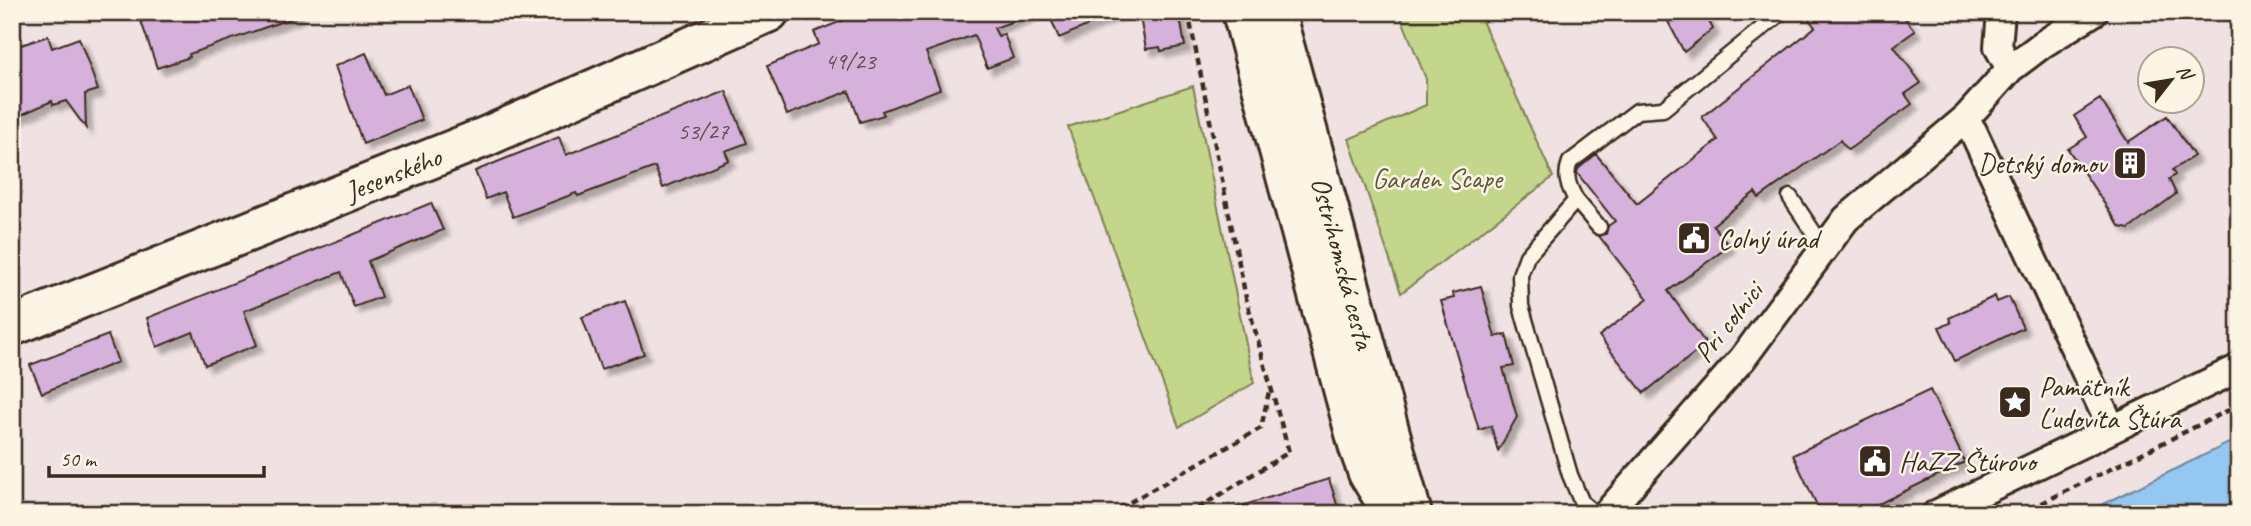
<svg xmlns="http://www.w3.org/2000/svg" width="2251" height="526" viewBox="0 0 2251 526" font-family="Caveat,sans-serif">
<defs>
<filter id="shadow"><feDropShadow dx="6" dy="6" stdDeviation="2" flood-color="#0004"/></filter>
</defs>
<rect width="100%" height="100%" fill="#f0e1e2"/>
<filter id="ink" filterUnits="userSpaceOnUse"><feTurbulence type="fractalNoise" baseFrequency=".0143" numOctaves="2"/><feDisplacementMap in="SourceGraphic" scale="14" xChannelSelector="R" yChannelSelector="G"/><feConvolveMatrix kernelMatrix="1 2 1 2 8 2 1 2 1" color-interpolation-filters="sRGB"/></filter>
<g filter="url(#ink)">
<!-- green -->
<path fill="#c3d68b" stroke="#7f8054" stroke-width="2" d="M1399,12H1478L1553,177L1401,293L1349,139L1426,105V79Z
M1193,86L1254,383L1179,427L1068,127Z"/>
<!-- water -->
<path fill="#94c7f1" stroke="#70889d" stroke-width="2" d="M2239,438V514H2083Z"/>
<!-- building -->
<path fill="#d5b1db" stroke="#3b2a1e" stroke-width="2" filter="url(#shadow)" d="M138,12H297L298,16L189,54L190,57L157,68Z
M864,12H1028V16L994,28L998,36L1004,34L1013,58L987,68L974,35L926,52L940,89L882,111L884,115L860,122L849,91L787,115L767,66L819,44L814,32Z
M1048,12H1119L1059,38Z
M1139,12H1179L1185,46L1161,51L1160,47L1146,49Z
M1663,12H1704L1713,29L1684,52Z
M1803,12H1900L1915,31L1894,46L1921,83L1905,94L1912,104L1848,150L1840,140L1759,198L1755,192L1713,225L1729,246L1668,291L1706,344L1644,393L1599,336L1648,299L1599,236L1606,234L1608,226L1615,221L1577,173L1578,169L1596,154L1637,204L1718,140L1702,117L1815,27Z
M48,36L52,48L79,38L98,90L85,94L86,128L66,101L53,105L52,101L12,119V48Z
M366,53L384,95L408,85L422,120L363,144L335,66Z
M726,91L747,143L725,151L729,160L663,188L655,167L578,196L576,193L513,217L503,192L486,199L475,171L559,137L566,155Z
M2100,99L2128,142L2167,116L2194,156L2172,170L2175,175L2169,179L2176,194L2129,229L2120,227L2068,149L2087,137L2074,116Z
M431,203L443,230L368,261L381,297L354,307L341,272L244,311L257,345L205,365L193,332L157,347L147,318Z
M1481,286L1495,337L1506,334L1514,366L1503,368L1517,417L1498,451L1491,426L1479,430L1441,301L1454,298L1453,293Z
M1995,296L1997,302L2009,297L2023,328L1955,361L1939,327L1951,323L1949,318Z
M625,301L644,354L601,369L582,317Z
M108,335L118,362L42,393L30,365Z
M1930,390L1965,462L1858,514H1821L1793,455Z
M1329,479L1340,514H1236L1235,508Z"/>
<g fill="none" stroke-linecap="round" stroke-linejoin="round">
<!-- lane casing -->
<g stroke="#3b2a1e" stroke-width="19">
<path id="lane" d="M1790,197L1824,248
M1576,200L1599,227
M1596,514L1582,503L1570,475L1521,306L1520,275L1527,256L1576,200C1569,187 1564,177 1570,162L1637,111L1663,109L1782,12"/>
</g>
<!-- street casing -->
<g stroke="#3b2a1e" stroke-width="32">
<path id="street" d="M2001,12L1998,47L2010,69
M1973,131L2112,429
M1606,514L1743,358L1846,219L1967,117L2010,69L2043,44L2094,12
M1936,514L2239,368"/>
</g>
<!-- primary casing -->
<g stroke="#3b2a1e" stroke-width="44">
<path id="primary" d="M1242,12L1359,448L1368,473L1393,514
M1275,12L1412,514
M12,326L485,137L769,12"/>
</g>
<!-- path -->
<path stroke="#3b2a1e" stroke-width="4.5" stroke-dasharray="7 5" stroke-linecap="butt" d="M1188,12L1246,298L1289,452L1189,514
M1109,514L1261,428L1270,387
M2020,514L2239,405"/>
<!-- lane -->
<use href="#lane" stroke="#fcf5e5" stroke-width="14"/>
<!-- street -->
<use href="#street" stroke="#fcf5e5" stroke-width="26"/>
<!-- primary -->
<use href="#primary" stroke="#fcf5e5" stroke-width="38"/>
</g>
</g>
<!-- icons -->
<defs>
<g id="building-square" transform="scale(1.75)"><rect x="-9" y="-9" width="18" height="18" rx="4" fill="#3b2a1e" stroke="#fcf5e5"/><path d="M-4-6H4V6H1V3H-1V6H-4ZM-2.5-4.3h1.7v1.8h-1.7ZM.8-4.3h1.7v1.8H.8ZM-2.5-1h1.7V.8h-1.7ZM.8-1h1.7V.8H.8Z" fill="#fff"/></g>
<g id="civic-square" transform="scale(1.75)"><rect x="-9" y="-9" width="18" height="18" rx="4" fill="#3b2a1e" stroke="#fcf5e5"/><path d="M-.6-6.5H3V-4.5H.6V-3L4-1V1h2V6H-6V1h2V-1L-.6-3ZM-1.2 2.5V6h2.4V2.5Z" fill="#fff"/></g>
<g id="sight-square" transform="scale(1.75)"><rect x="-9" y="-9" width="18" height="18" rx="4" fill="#3b2a1e" stroke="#fcf5e5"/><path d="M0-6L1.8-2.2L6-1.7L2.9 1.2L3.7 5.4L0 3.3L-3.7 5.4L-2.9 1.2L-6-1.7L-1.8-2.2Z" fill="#fff"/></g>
</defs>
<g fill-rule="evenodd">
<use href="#building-square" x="2130" y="163"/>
<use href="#civic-square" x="1694" y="238"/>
<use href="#sight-square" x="2015" y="402"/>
<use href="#civic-square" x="1875" y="461"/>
</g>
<g text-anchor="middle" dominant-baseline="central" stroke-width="5" stroke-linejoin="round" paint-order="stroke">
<!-- number labels -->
<g font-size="24" fill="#624c4d">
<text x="850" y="61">49/23</text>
<text x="703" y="131">53/27</text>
</g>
<!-- poi labels -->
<g font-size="28" fill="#3b2a1e" stroke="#fcf5e5" text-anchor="start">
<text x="2106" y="163" text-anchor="end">Detský domov</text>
<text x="1718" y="238">Colný úrad</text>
<text x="2039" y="386">Pamätník<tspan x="2039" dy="32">Ľudovíta Štúra</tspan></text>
<text x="1899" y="461">HaZZ Štúrovo</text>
</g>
<!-- street labels -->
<g font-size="28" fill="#3b2a1e" stroke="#fcf5e5">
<text transform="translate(393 174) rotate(-22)">Jesenského</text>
<text transform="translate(1343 263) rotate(75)">Ostrihomská cesta</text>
<text transform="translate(1728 322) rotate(-52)">Pri colnici</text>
</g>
<!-- park labels -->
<g font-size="28" fill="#5d5539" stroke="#fcf5e5">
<text x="1437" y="178">Garden Scape</text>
</g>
</g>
<!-- margin -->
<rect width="2251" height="526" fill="none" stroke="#fcf5e5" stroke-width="42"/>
<rect x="21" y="21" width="2209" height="484" fill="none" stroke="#3b2a1e" stroke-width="2.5" filter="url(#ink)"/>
<!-- north arrow -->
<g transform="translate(2171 80) rotate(59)"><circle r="33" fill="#fcf5e5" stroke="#afa495" stroke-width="2"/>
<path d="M0-5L12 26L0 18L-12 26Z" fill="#3b2a1e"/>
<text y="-10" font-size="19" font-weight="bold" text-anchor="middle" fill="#3b2a1e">N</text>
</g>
<!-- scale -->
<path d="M49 466v10h215v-10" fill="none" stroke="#3b2a1e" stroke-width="3.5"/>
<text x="60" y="466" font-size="21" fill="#3b2a1e" stroke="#fcf5e5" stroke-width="5" paint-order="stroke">50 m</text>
</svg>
